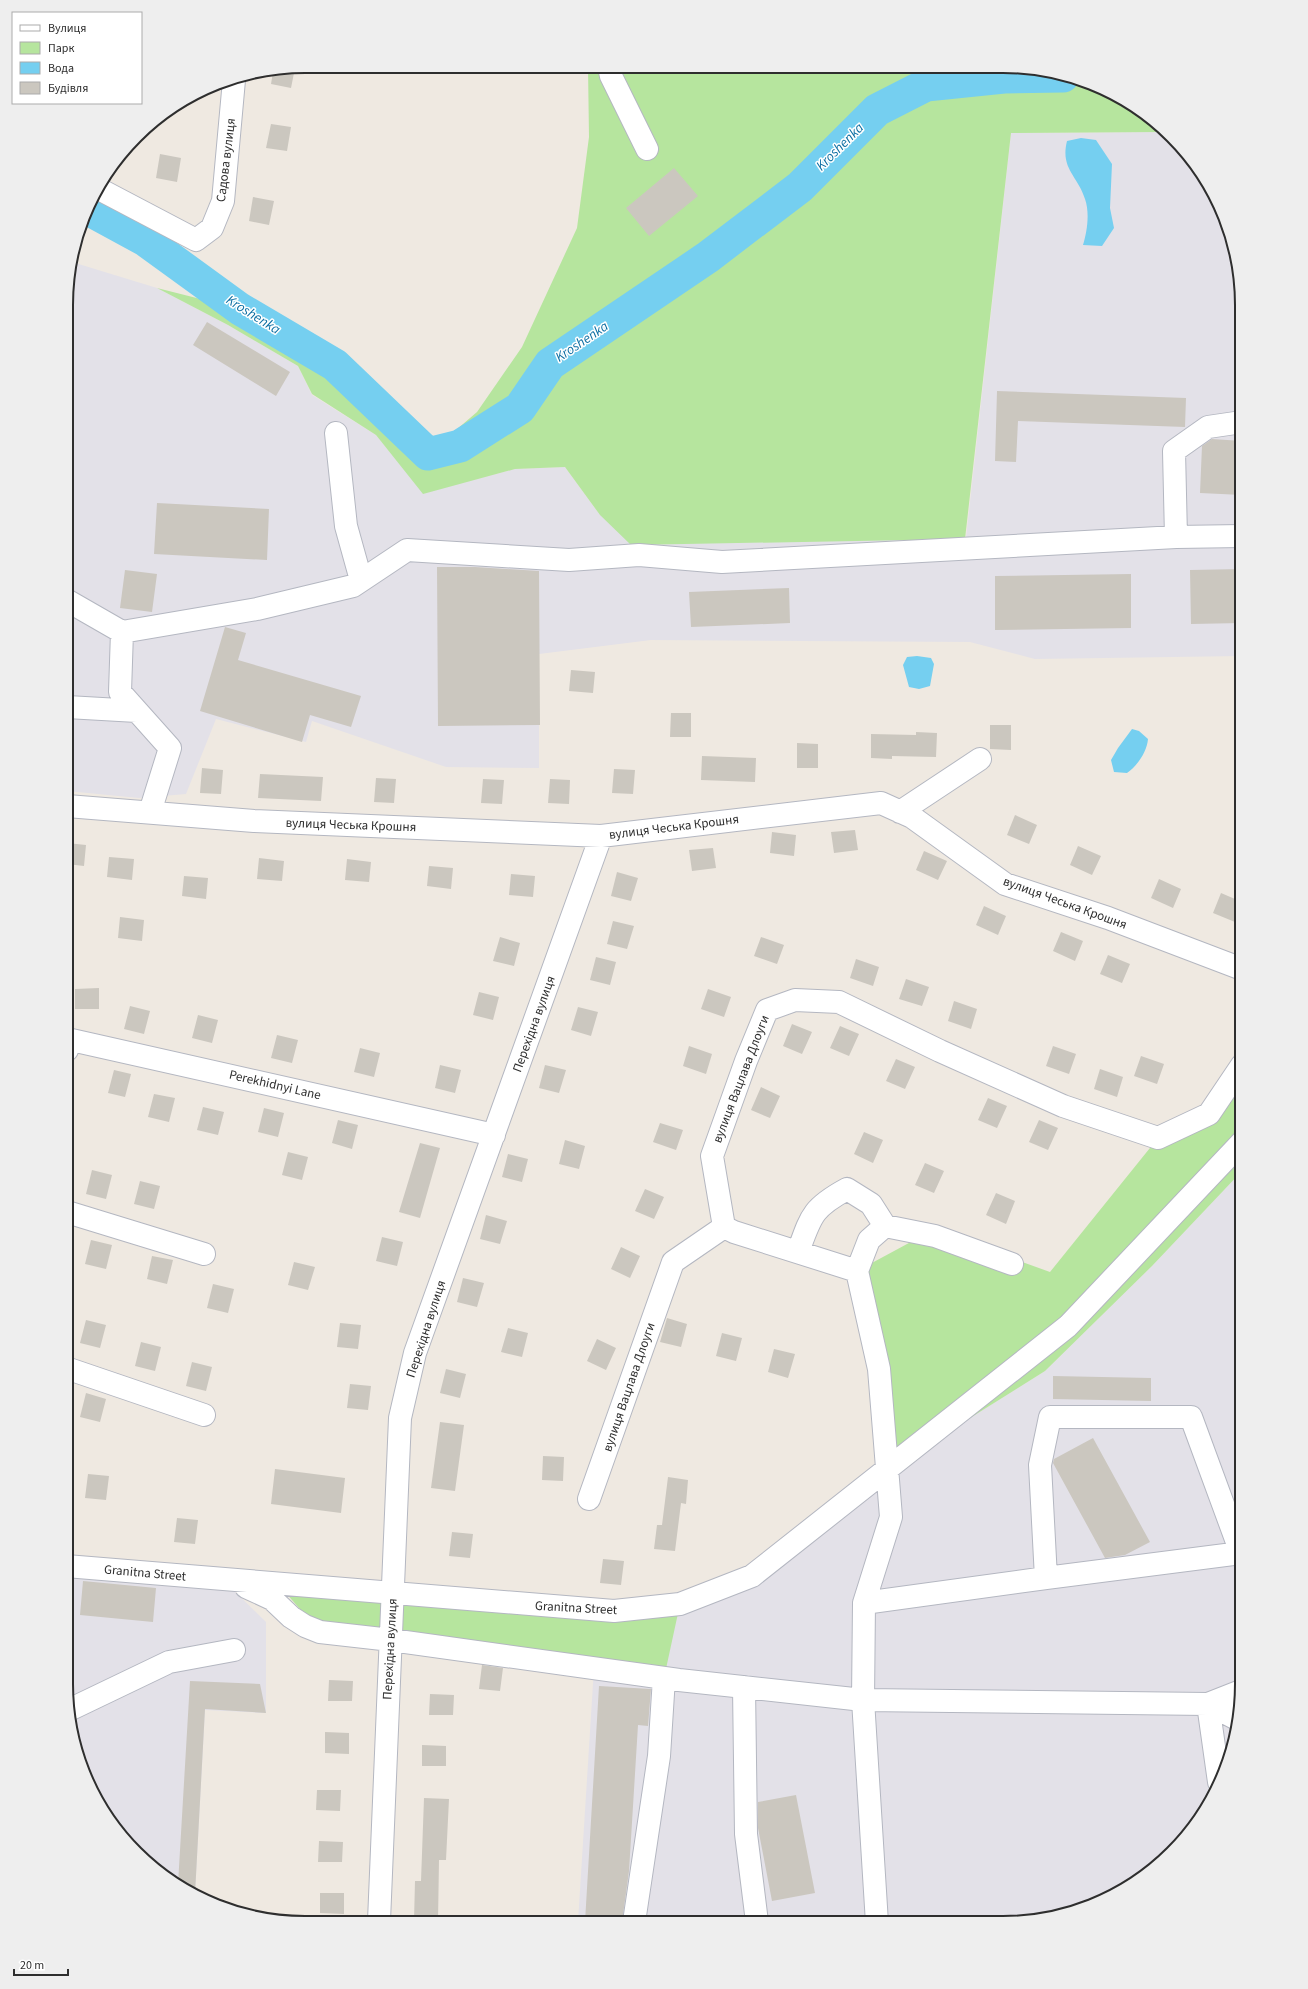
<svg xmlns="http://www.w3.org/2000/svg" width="1308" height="1989" viewBox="0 0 1308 1989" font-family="'Source Sans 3',sans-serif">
<rect width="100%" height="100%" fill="#efe9e1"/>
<!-- industrial -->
<path fill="#e3e1e8" d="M1164,132L1192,159L1224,214L1242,305V656L1035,659L970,642L651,640L539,654V768L446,767L312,721L306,742L216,719L186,794L139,798L67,791L68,274L72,262L157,288L228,325L298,366L312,395L376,435L423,493L515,469L565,467L600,515L966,538L1011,133Z
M1242,1171L1241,1699L1229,1761L1202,1817L1149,1873L1094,1905L1003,1923L578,1922L594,1668L680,1604L752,1576L887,1470L1045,1371L1152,1266Z
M66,1566L223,1580L266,1622V1713L205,1710L195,1894L160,1874L116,1830L84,1775L66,1684Z"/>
<!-- green -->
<path fill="#b6e59e" d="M588,67L1034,68L1094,84L1148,115L1164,132L1011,133L965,539L631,545L600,515L565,467L515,469L423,494L376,435L312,394L298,366L228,325L157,288L240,309L335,365L428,454L477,412L522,347L577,228L589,137Z
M1242,1065V1171L1152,1266L1045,1371L887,1470L857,1271L933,1230L1050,1272L1158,1138L1209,1114Z
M278,1584L680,1604L664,1678L320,1632Z"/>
<!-- water -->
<path fill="#75cff0" d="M1081,138L1096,140L1112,164L1110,208L1114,228L1102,246L1083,245C1087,232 1090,213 1085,199C1078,176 1060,169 1067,141Z
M917,656L931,658L934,664L930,686L919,689L909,687L903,665L907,657Z
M1132,729L1139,731L1148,739C1147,752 1137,766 1127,773L1114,772L1111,760L1118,748Z"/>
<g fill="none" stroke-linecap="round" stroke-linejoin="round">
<!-- river -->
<path stroke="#75cff0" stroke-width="33" d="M88,209L145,240L240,309L335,365L428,454L460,446L520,408L550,364L708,257L800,187L877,110L926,85L1004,77L1063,76"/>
</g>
<!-- building -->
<path fill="#cbc7bf" d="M295,68L291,88L271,84L273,72Z
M271,124L291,127L287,151L266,148Z
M160,154L181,158L177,182L156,178Z
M674,168L698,196L649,236L626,208Z
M253,197L274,201L269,225L249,221Z
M207,322L290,372L276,396L193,345Z
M997,391L1186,398L1185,427L1018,421L1016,462L995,461Z
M1212,439L1242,441V495L1200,493L1202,446Z
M157,503L269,509L267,560L154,554Z
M437,567H475L539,571L540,725L438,726Z
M1242,569V623L1191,624L1190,570Z
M125,570L157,574L152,612L120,608Z
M1131,574V628L995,630V576Z
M789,588L790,623L691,627L689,592Z
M225,627L246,633L238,660L361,696L351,727L310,715L302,742L200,711Z
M571,670L595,672L593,693L569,691Z
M671,713H691V737H670Z
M990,725H1011V750L990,749Z
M916,732L937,733L936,757L892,756V759L871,758V734L916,735Z
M797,743L818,744V768H797Z
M702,756L756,758L755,782L701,780Z
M202,768L223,770L221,794L200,793Z
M614,769L635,770L633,794L612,793Z
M260,774L323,777L321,801L258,798Z
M376,778L396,779L394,803L374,802Z
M483,779L504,780L502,804L481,803Z
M550,779L570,780L569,804L548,803Z
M1015,815L1037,825L1029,844L1007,835Z
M855,830L858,850L834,853L831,832Z
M772,832L796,835L794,856L770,853Z
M67,843L86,845L84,866L67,864Z
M1078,846L1101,856L1092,875L1070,865Z
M713,848L716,868L692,871L689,850Z
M924,851L947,861L938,880L916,870Z
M109,857L134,859L132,880L107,877Z
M259,858L284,861L282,881L257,879Z
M347,859L371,862L369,882L345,880Z
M429,866L453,868L451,889L427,886Z
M617,872L638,878L631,901L611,896Z
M511,874L535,876L533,897L509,895Z
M184,876L208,878L206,899L182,896Z
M1159,879L1181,889L1173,908L1151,898Z
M1221,893L1242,902V907L1235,922L1213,913Z
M984,906L1006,916L998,935L976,925Z
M120,917L144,920L142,941L118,938Z
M613,921L634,926L627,949L607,944Z
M1061,932L1083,941L1075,961L1053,951Z
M500,937L520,943L514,966L493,961Z
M761,937L784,945L777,964L754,956Z
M1108,955L1130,964L1122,983L1100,974Z
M596,957L616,962L610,985L590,980Z
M856,959L879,967L873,986L850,978Z
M906,979L929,987L922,1006L899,999Z
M99,988V1009H75V989Z
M708,989L731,997L724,1017L701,1009Z
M479,992L499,997L493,1020L473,1015Z
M954,1001L977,1009L971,1029L948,1021Z
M130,1006L150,1011L144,1034L124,1029Z
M578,1007L598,1012L591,1036L571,1030Z
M198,1015L218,1020L212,1043L192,1038Z
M792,1024L812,1032L802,1054L783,1046Z
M840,1026L859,1034L849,1056L830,1048Z
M277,1035L298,1040L292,1063L271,1058Z
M689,1046L712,1054L706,1074L683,1066Z
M1053,1046L1076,1054L1069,1074L1046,1066Z
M360,1048L380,1053L374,1077L354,1072Z
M1141,1056L1164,1064L1157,1084L1134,1076Z
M896,1059L915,1067L905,1089L886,1081Z
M440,1065L461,1070L455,1093L435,1088Z
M545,1065L566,1070L559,1093L539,1088Z
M1100,1069L1123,1077L1117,1097L1094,1089Z
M114,1070L131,1074L125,1097L108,1093Z
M761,1087L780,1096L770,1118L751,1110Z
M154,1094L175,1098L169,1122L148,1117Z
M988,1098L1007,1106L997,1128L978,1120Z
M203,1107L224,1112L218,1135L197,1130Z
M264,1108L284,1113L278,1137L258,1132Z
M338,1120L358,1125L352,1149L332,1143Z
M1039,1120L1058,1128L1048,1150L1029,1142Z
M660,1123L683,1130L676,1150L653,1142Z
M864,1132L883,1140L873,1163L854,1154Z
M565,1140L585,1146L579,1169L559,1164Z
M420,1143L440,1148L420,1218L399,1212Z
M288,1152L308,1157L302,1180L282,1175Z
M508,1154L528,1159L522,1182L502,1177Z
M925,1163L944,1171L934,1193L915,1185Z
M92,1170L112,1175L106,1199L86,1194Z
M140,1181L160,1186L154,1209L134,1204Z
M645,1189L664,1197L654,1219L635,1211Z
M996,1193L1015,1201L1006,1224L986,1215Z
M486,1215L507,1221L500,1244L480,1239Z
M382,1237L403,1242L397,1266L376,1261Z
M91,1240L112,1245L106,1269L85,1264Z
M621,1247L640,1256L630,1278L611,1269Z
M152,1256L173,1260L167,1284L147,1279Z
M294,1262L315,1267L308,1290L288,1285Z
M463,1278L484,1283L477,1307L457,1302Z
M213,1284L234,1289L228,1313L207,1308Z
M667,1318L687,1324L681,1347L660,1342Z
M86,1320L106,1325L100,1348L80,1343Z
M340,1323L361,1325L358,1349L337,1347Z
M508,1328L528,1333L522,1357L501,1352Z
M722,1333L742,1338L736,1361L716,1356Z
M597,1339L616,1348L606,1370L587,1361Z
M141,1342L161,1347L155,1371L135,1366Z
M774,1349L795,1354L788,1378L768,1372Z
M192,1362L212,1367L206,1391L186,1386Z
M446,1369L466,1374L460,1398L440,1393Z
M1053,1376L1151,1378V1401L1053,1399Z
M350,1384L371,1386L368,1410L347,1408Z
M86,1393L106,1399L100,1422L80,1417Z
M440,1422L464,1425L455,1491L431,1488Z
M1093,1438L1150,1542L1125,1555L1105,1558L1053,1463L1054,1459Z
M543,1456L564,1457L563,1481L542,1480Z
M275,1469L345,1478L341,1513L271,1504Z
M88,1474L109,1476L106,1500L85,1498Z
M668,1477L688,1480L686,1504L681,1503L675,1551L654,1549L657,1525H662Z
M177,1518L198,1520L195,1544L174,1542Z
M452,1532L473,1534L470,1558L449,1556Z
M603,1559L624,1561L621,1585L600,1583Z
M83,1581L156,1588L153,1622L80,1615Z
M482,1665L503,1668L500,1691L479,1689Z
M329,1680L353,1681L352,1701H328Z
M190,1681L260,1684L266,1713L205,1709L195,1894L178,1884Z
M599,1686L651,1689L648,1726L638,1725L629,1871L622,1922H585Z
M430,1694L454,1695L453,1715H429Z
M325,1732L349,1733V1754L325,1753Z
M422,1745L446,1746V1766H422Z
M317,1790H341L340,1811L316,1810Z
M796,1795L815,1893L772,1901L758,1828V1802Z
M424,1798L449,1799L446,1860H439L438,1921H414L415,1881H421Z
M319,1841L343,1842L342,1862H318Z
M320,1893H344V1914L320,1913Z"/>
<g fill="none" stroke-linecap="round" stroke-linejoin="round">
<!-- minor casing -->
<g stroke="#b4b7c1" stroke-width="24">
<path id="minor" d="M609,67L611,76L647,149
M99,189L196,240L212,228L223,201L234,80
M336,433L346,526L361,580
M1176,537L1174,451L1208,427L1242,422
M68,601L122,632L257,609L353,586L407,550L569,560L639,555L722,562L1176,537L1242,536
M122,632L120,692L170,748L150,812
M67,707L137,711
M67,806L254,821L601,836L881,803L912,817L1005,884L1108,918L1242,969
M900,812L980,759
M67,1050V1039L494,1135
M67,1212L204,1254
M724,1227L734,1232L857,1271L879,1369L891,1517L864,1603
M798,1252C811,1216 812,1208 847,1189L871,1204L885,1226
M857,1271L869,1240L885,1226L935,1236L1012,1264
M66,1368L204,1415
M589,1499L673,1262L724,1227L712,1156L746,1061L767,1010L795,1000L839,1002L940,1051L1063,1106L1158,1138L1209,1114L1242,1065
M66,1566L614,1611L680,1604L752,1576L1068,1326L1242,1142
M246,1587L272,1599L291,1617L305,1626L320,1632L391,1640L679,1680L863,1700L1208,1704L1241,1691
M744,1687L746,1834L757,1922
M1208,1704L1219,1782
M1208,1704L1237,1719
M71,1709L169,1662L234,1650
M379,1921L400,1418L415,1353L601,836
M634,1922L659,1756L664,1678
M877,1923L863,1700L864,1603L1046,1578L1040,1465L1050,1417H1191L1241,1553L1046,1578"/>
</g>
<!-- minor -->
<use href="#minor" stroke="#fff" stroke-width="22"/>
</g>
<g text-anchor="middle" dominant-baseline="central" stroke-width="3" stroke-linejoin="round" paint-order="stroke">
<!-- street labels -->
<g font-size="13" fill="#2e2e2e" stroke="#fff">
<text transform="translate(226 160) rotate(-83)">Садова вулиця</text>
<text transform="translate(351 825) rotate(2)">вулиця Чеська Крошня</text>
<text transform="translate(674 827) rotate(-7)">вулиця Чеська Крошня</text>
<text transform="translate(1065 903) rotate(20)">вулиця Чеська Крошня</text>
<text transform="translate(534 1024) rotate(-70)">Перехідна вулиця</text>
<text transform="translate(741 1079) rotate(-69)">вулиця Вацлава Длоуги</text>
<text transform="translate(275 1085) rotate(13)">Perekhidnyi Lane</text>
<text transform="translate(426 1329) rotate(-72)">Перехідна вулиця</text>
<text transform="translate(629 1387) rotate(-71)">вулиця Вацлава Длоуги</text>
<text transform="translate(145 1573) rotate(5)">Granitna Street</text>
<text transform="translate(576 1608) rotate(3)">Granitna Street</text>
<text transform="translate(390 1649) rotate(-87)">Перехідна вулиця</text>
</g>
<!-- water labels -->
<g font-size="14" font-style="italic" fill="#0d6fa3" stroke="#fff">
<text transform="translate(840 147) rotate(-45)">Kroshenka</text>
<text transform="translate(253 315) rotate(32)">Kroshenka</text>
<text transform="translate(582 342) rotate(-34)">Kroshenka</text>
</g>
</g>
<!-- crop -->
<path d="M0 0H1308V1989H0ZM305 73H1003A232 232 0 0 1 1235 305V1684A232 232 0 0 1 1003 1916H305A232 232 0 0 1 73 1684V305A232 232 0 0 1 305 73Z" fill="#eee" fill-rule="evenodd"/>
<path fill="none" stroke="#2e2e2e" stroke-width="2" d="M305 73H1003A232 232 0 0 1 1235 305V1684A232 232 0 0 1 1003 1916H305A232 232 0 0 1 73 1684V305A232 232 0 0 1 305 73Z"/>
<!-- legend -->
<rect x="12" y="12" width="130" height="92" fill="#ffffff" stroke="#ababab"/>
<rect x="20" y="25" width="20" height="6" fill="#ffffff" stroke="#ababab"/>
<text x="48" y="32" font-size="12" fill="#2e2e2e">Вулиця</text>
<rect x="20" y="42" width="20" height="12" fill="#b6e59e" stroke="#ababab"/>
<text x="48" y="52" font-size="12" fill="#2e2e2e">Парк</text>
<rect x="20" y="62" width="20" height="12" fill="#75cff0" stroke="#ababab"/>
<text x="48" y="72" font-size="12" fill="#2e2e2e">Вода</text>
<rect x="20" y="82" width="20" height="12" fill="#cbc7bf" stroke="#ababab"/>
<text x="48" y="92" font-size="12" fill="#2e2e2e">Будівля</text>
<!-- scale -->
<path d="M14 1969v6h54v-6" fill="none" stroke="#2e2e2e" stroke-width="2"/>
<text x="20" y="1969" font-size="12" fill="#2e2e2e" stroke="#ffffff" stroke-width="3" paint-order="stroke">20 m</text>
</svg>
